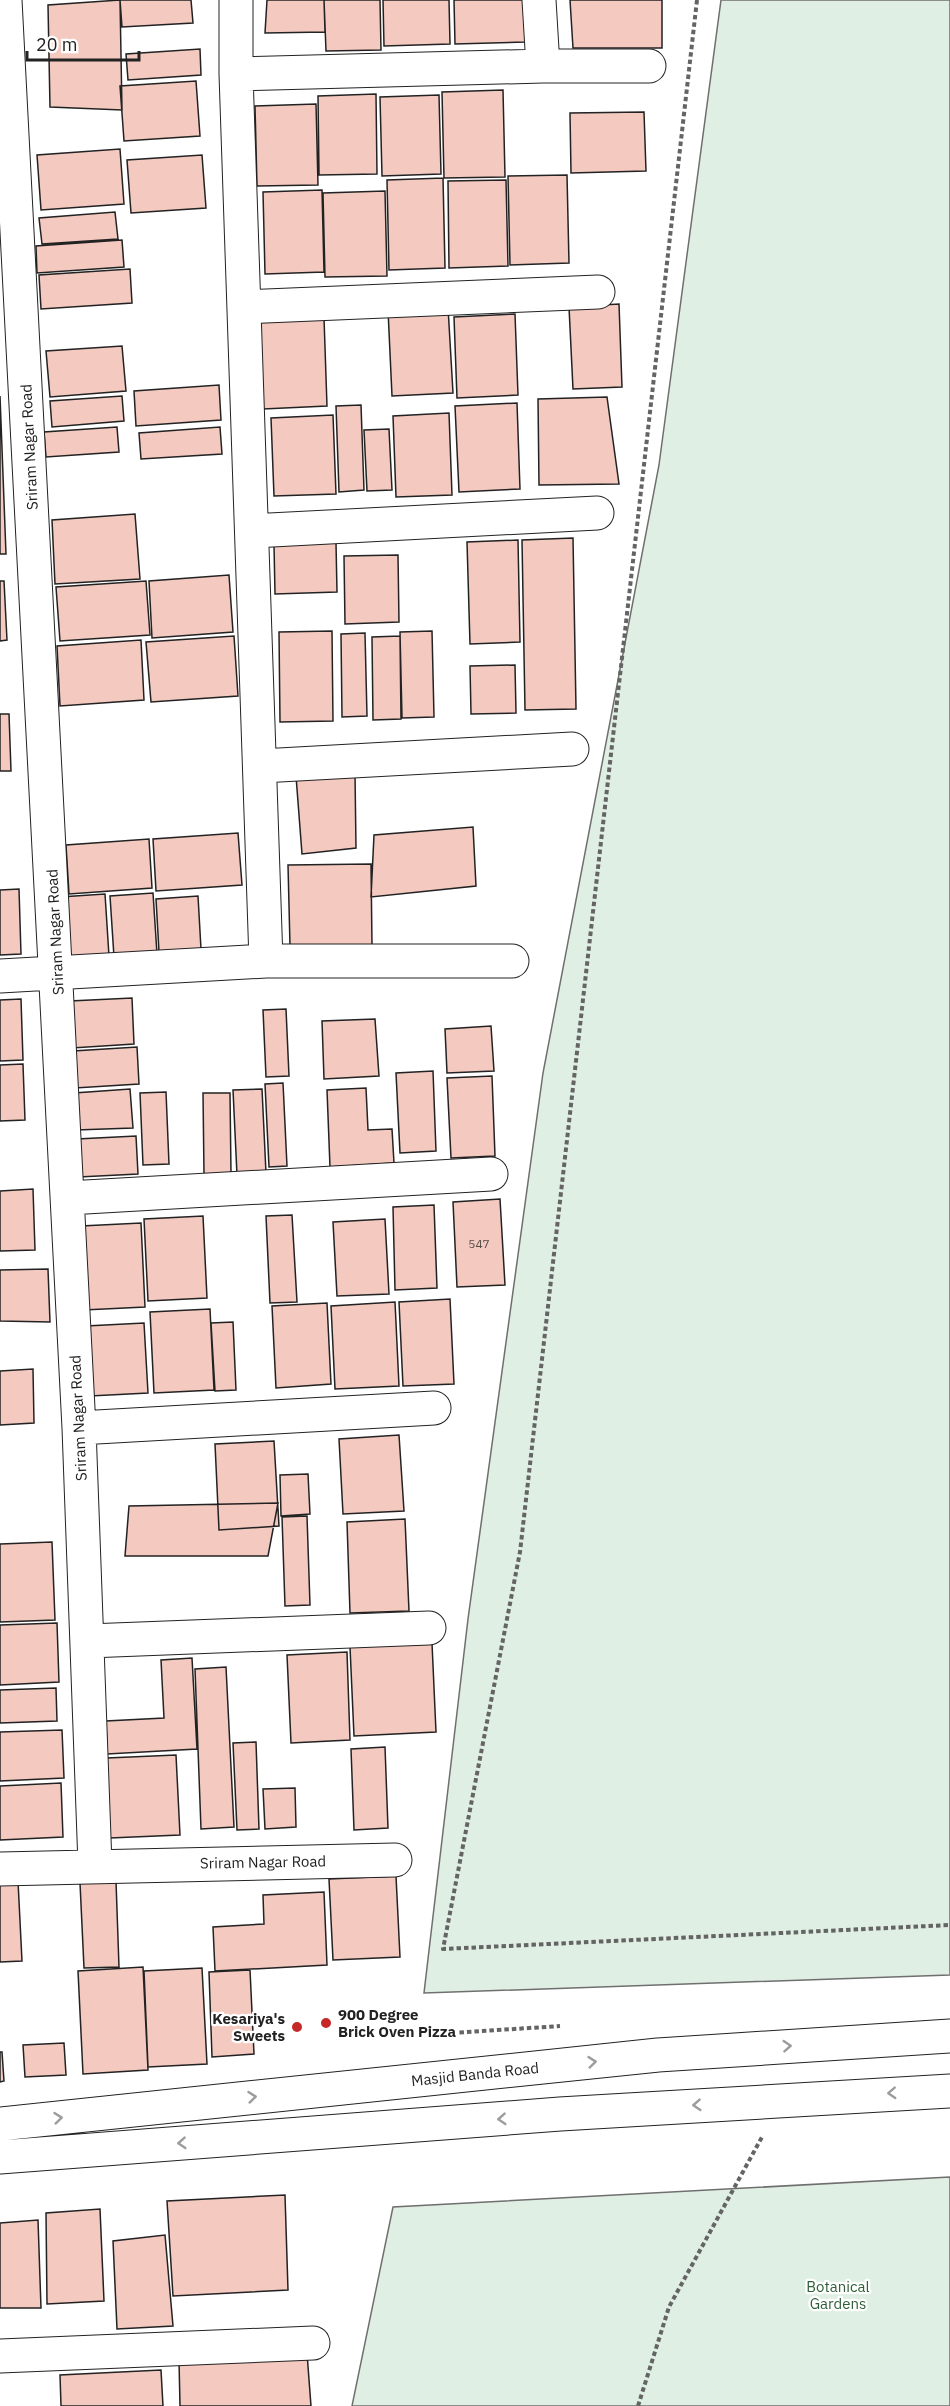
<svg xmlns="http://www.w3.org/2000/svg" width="950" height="2406" viewBox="0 0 950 2406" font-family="'IBM Plex Sans',sans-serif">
<rect width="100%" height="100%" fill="#fff"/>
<!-- green -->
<path fill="#e0efe3" stroke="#6f6f6f" stroke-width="1.5" d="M721,0H950V1975L424,1993L468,1619L543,1073L659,465Z
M950,2177V2406H352L393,2207Z"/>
<!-- building -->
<path fill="#f3c9c0" stroke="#222" stroke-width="1.5" d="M120,0H191L193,23L122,27Z
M120,0L122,110L50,107L48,5Z
M267,0H324L325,32L265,33Z
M324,0H380L381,50L326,51Z
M383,0H449L450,44L384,46Z
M454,0H524L525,42L455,44Z
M570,0H662V48H573Z
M200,49L201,75L128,80L126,54Z
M196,81L200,136L124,141L120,86Z
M503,90L505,177L444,178L442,92Z
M376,94L377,174L319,175L318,96Z
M439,95L441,174L382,176L380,97Z
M316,104L318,185L257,186L255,106Z
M644,112L646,171L571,173L570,113Z
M120,149L124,204L41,210L37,155Z
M202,155L206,208L131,213L127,160Z
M567,175L569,263L510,265L508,176Z
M443,178L445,268L389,270L387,180Z
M506,180L508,266L449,268L448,181Z
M322,190L324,272L265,274L263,192Z
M385,191L387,276L325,277L323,193Z
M115,212L118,239L42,244L39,218Z
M122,240L124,267L37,273L36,246Z
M130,269L132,303L41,309L39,275Z
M619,304L622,387L573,389L569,307Z
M448,307L453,393L392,396L388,310Z
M515,314L518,395L457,398L454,317Z
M324,318L327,406L263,409L259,321Z
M122,346L126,391L50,397L46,351Z
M219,385L221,420L136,426L134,391Z
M0,396L6,554H0Z
M122,396L124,421L52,427L50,401Z
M607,397L619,484L539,485L538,399Z
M517,403L520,489L459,492L455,406Z
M361,405L364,490L339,492L336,406Z
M449,413L452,495L396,497L393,416Z
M333,415L336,494L274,496L271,418Z
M117,427L119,452L46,457L44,432Z
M220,427L222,454L141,459L139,433Z
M389,429L392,490L367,491L364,430Z
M135,514L140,579L55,584L52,520Z
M573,538L576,709L525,710L522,540Z
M518,540L520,642L470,644L467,542Z
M336,543L337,592L275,594L274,545Z
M398,555L399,622L345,624L344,556Z
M229,575L233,632L152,638L149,581Z
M0,581H4L7,640L0,641Z
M146,581L150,635L60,641L56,587Z
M332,631L333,721L280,722L279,632Z
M432,631L434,717L402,718L400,632Z
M365,633L367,716L342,717L341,634Z
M234,636L238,696L151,702L146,642Z
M400,636L401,719L373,720L372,637Z
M141,640L144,700L60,706L57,646Z
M515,665L516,713L471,714L470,666Z
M0,714H9L11,771H0Z
M355,773L356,848L302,854L296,776Z
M473,827L476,886L371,897L374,835Z
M238,833L242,885L156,891L153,839Z
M149,839L152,888L69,894L66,845Z
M371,864L372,945L290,946L288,865Z
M19,889L21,954L0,955V890Z
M153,893L157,954L114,957L110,896Z
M105,894L109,956L64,960L60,897Z
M198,896L201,949L159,952L156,899Z
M132,998L134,1044L72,1048L70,1001Z
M21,999L23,1060L0,1061V1000Z
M286,1009L289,1076L266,1077L263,1010Z
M375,1019L379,1076L324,1079L322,1021Z
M491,1026L494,1071L447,1073L445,1029Z
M137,1047L139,1084L75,1088L73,1051Z
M23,1064L25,1120L0,1121V1065Z
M433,1071L436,1151L400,1153L396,1073Z
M492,1076L495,1156L451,1158L447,1078Z
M283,1083L287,1166L269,1167L265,1084Z
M366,1088L368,1130L392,1129L394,1163L330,1167L327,1090Z
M130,1089L133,1128L76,1130L74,1093Z
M262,1089L266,1173L237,1175L233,1090Z
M166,1092L169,1164L143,1165L140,1093Z
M203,1093H230L231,1174L204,1175Z
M136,1136L138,1174L79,1177L77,1139Z
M33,1189L35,1250L0,1251V1191Z
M500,1199L505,1285L457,1287L453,1202Z
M434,1205L437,1288L395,1290L393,1207Z
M292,1215L297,1302L270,1303L266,1216Z
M203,1216L207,1298L148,1301L144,1219Z
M385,1219L389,1294L337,1296L333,1222Z
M141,1223L145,1307L84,1310L81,1226Z
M48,1269L50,1322L0,1321V1270Z
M450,1299L454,1384L403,1386L399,1302Z
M395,1302L399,1386L335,1389L331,1306Z
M327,1303L331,1384L276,1388L272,1306Z
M210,1309L214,1390L154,1393L150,1312Z
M233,1322L236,1390L215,1391L211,1323Z
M144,1323L148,1393L90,1396L86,1326Z
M33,1369L34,1423L0,1425V1371Z
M399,1435L404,1511L343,1514L339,1439Z
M274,1441L279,1526L219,1530L215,1444Z
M308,1474L310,1514L281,1516L280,1475Z
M278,1503L268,1556H125L129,1506Z
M307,1516L310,1605L285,1606L282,1517Z
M405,1519L409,1611L350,1613L347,1522Z
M52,1542L55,1620L0,1622V1544Z
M57,1623L59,1682L0,1685V1625Z
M432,1643L436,1732L354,1736L350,1647Z
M347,1652L350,1740L291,1743L287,1655Z
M192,1658L197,1749L107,1754L106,1721L164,1718L161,1660Z
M226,1667L234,1827L201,1829L195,1669Z
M56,1688L57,1721L0,1723V1690Z
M62,1730L64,1778L0,1781V1732Z
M256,1742L259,1829L237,1830L233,1743Z
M385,1747L388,1828L354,1830L351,1749Z
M176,1755L180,1835L110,1838L107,1758Z
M61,1783L63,1837L0,1840V1786Z
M295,1788L296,1827L265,1829L263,1789Z
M396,1876L400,1957L333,1960L329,1879Z
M18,1881L22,1961L0,1962V1882Z
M116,1881L119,1967L84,1968L80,1883Z
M324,1892L327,1965L215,1971L213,1927L264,1924L263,1895Z
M143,1967L148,2070L83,2074L78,1971Z
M202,1968L207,2064L148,2067L144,1971Z
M250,1970L254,2054L212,2057L209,1972Z
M64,2043L66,2075L25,2077L23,2045Z
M0,2052H2L4,2081L0,2082Z
M285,2195L288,2290L173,2296L167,2201Z
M100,2209L104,2301L47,2304L46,2213Z
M38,2220L41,2308H0V2223Z
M165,2235L173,2326L117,2329L113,2241Z
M307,2353L311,2406H180L179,2360Z
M161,2370L163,2406H61L60,2375Z"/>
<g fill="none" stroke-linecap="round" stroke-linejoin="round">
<!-- street casing -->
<g stroke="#222" stroke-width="35">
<path id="street" d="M5,0L79,1428L95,1865
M236,0V74L266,961
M539,0L543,66
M236,74L543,66H649
M244,307L598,292
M252,531L597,513
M261,766L572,749
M0,976L266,961H512
M68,1198L491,1174
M79,1428L434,1408
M88,1641L429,1628
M0,1869L395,1860
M0,2356L313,2343"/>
</g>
<!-- secondary casing -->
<g stroke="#222" stroke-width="35">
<path id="secondary" d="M0,2124L658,2055L950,2036
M0,2157L560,2114L950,2091"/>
</g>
<!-- path -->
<path stroke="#646464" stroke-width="4" stroke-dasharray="4.5 3" stroke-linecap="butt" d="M697,0L520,1552L443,1949L950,1925
M437,2034L560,2026
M638,2406L669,2307L762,2137"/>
<!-- street -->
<use href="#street" stroke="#fff" stroke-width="33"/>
<!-- secondary -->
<use href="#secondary" stroke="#fff" stroke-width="33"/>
</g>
<!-- one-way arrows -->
<defs><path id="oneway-chevron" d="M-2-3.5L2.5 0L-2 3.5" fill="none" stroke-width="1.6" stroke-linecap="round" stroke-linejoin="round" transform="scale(1.5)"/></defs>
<g stroke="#9c9c9c">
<use href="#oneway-chevron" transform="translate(787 2046) rotate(-4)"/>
<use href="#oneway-chevron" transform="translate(592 2062) rotate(-6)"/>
<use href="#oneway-chevron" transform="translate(892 2093) rotate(177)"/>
<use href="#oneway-chevron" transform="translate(252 2097) rotate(-6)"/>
<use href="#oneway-chevron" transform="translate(697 2105) rotate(176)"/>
<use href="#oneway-chevron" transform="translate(58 2118) rotate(-6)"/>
<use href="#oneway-chevron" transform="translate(502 2119) rotate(176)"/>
<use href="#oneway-chevron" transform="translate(182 2143) rotate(176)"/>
</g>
<!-- markers -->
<g fill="#c62828" stroke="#fff" stroke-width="2">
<circle cx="326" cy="2023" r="6"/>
<circle cx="297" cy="2027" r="6"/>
</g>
<g text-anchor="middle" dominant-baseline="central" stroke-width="4.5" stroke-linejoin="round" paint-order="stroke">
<!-- number labels -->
<g font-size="12" fill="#564c4a">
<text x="479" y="1243">547</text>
</g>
<!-- street labels -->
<g font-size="15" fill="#222" stroke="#fff">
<text transform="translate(29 447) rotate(-93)">Sriram Nagar Road</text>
<text transform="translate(55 932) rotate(-93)">Sriram Nagar Road</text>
<text transform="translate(78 1418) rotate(-93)">Sriram Nagar Road</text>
<text transform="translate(263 1862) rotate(-1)">Sriram Nagar Road</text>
<text transform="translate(475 2074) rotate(-6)">Masjid Banda Road</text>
</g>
<!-- poi labels -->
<g font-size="15" font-weight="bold" fill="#222" stroke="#fff" text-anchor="start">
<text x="338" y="2014">900 Degree<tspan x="338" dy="17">Brick Oven Pizza</tspan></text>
<text x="285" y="2018" text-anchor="end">Kesariya's<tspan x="285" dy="17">Sweets</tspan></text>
</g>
<!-- park labels -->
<g font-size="15" fill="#2f5e38" stroke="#fff">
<text x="838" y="2286">Botanical<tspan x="838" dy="17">Gardens</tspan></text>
</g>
</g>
<!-- scale -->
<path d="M27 51v9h112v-9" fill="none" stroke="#222222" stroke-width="3"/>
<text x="36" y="51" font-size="18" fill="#222222" stroke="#ffffff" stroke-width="4.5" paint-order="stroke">20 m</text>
</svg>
